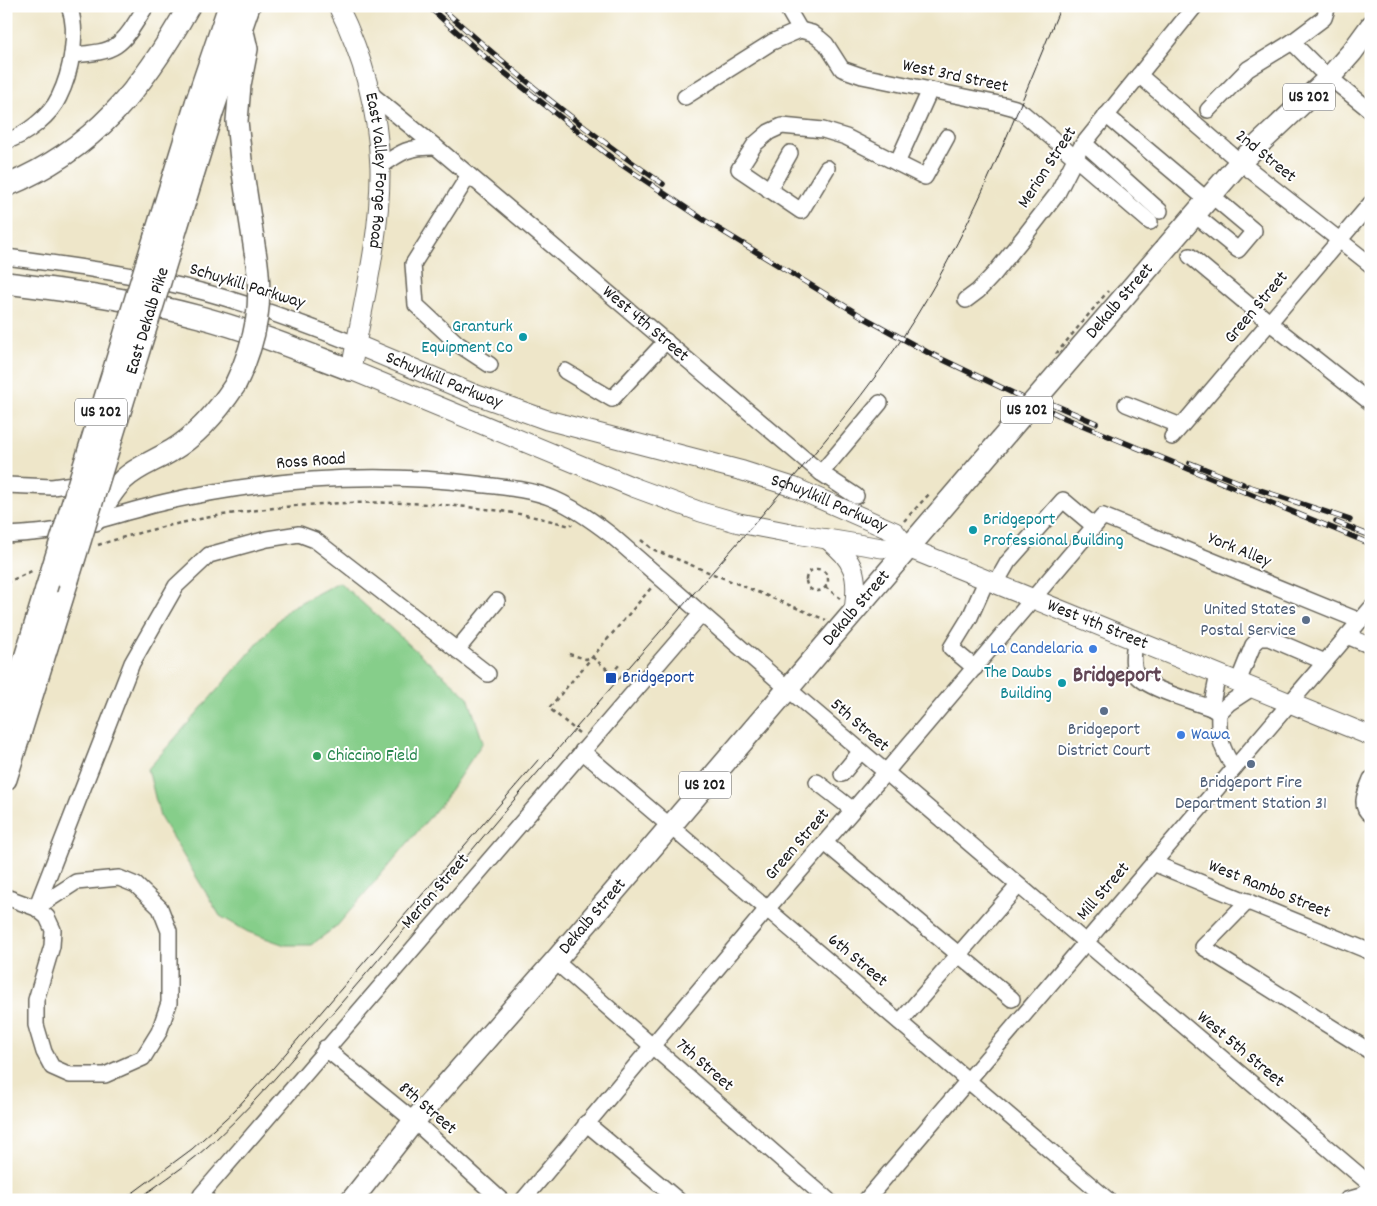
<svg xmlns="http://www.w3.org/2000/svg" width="1377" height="1206" viewBox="0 0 1377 1206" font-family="Dekko,sans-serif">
<rect width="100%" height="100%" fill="#fff"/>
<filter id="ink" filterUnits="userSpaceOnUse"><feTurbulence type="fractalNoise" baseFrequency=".02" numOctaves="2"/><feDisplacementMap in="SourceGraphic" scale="10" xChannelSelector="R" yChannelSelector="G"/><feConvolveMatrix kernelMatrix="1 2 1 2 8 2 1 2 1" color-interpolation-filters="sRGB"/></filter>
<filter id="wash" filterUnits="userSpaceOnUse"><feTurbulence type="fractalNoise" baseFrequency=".0096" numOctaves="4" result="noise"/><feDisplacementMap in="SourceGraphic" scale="20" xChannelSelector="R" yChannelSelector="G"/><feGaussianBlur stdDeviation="1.12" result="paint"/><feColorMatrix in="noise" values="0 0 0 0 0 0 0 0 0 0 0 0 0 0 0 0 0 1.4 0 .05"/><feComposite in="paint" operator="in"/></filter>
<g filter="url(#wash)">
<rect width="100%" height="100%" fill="#eee6c9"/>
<!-- green -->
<path fill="#86ce8a" stroke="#517553" d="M339,582L468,697L483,742L441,804L337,926L311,945H285L248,932L220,916L160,817L148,769L288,609Z"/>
</g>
<g filter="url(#ink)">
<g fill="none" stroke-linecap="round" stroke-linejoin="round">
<!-- minor casing -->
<g stroke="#666359" stroke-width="18">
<g id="minor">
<path d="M786,6L800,30"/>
<path d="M1328,6L1324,18L1292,42L1319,69L1371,111"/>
<path d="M800,30L812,33L819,38L826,44L842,69L862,76L1004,105L1015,108L1024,114L1150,222"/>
<path d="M72,55C120,52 121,46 146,6"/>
<path d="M1139,75L1240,162L1371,265"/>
<path d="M930,90L897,163L925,177L947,137"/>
<path id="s1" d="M371,94L436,147L821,473L856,496"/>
<path d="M685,97L772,42L800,30"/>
<path d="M1208,110L1248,69L1292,42"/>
<path d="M1106,115L1207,200"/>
<path d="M6,141C25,136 51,115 59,97C71,73 79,32 69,6"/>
<path d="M1084,143L1160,211"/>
<path d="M380,167C402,151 408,147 436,147"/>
<path d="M827,168L801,211L739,169L755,144L769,132L782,126L823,130L846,137L897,163"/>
<path d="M469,175L413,264L416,305L458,344L490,365"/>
<path d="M769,190L790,153"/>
<path d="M1195,215L1238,250L1254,231L1211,195"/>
<path d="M1190,256L1269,322L1371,403"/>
<path d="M6,257C74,266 142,275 208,293C258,307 307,325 355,344"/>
<path d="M966,300L978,291L994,274L1023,238L1057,194L1081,147L1195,6"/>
<path d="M565,371L612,399L666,341"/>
<path d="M1126,404L1181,426"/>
<path d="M1172,437L1371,203"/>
<path d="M821,473L880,403"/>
<path d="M6,485L52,487L87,482"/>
<path d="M6,535C25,534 44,533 63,529C97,522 131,510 165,502C267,479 372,471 476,484C502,487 530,489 554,499C575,508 593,521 611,535L787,688L1371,1185"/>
<path d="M996,583L1008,562L1063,500L1094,526"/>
<path d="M1347,636L1371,646"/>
<path d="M1135,640C1134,651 1131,665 1137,675C1145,688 1195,702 1211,708L1219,713"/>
<path d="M457,650L488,674"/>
<path d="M975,668L951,648L970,617L987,579"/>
<path d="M1238,682L1253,645L1260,638H1269L1325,662"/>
<path d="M1211,708L1218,674"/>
<path d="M582,751L1108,1200"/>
<path d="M1234,768C1221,748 1218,737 1219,713L1229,703L1252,688"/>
<path d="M842,774L861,751"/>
<path d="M1371,779C1366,792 1358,806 1371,815"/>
<path d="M817,782L853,810"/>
<path d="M825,843L1012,999"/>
<path d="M1153,863L1371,952"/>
<path d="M6,897L36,908L47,917L53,930L52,946L36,1000V1025L44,1052L52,1067L70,1075H105L143,1058L159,1032L169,1003V931L160,908L136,885L119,878L76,882L36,908"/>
<path d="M1248,901L1203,947L1371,1052"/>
<path d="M36,908L132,663L176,586L209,555L267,539L299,534L315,540L457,650L497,601"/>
<path d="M555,961L828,1200"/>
<path d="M900,1022L1018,886"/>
<path d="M325,1048L414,1121L501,1200"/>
<path d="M586,1123L678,1200"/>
<path d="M207,1200L201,1195L701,614"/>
<path d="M523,1200L767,909L879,780L1103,516L1360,621"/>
<path d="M866,1200L1371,608"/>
<path d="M1347,1200L1361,1196L1371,1189"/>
</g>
</g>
<!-- major casing -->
<g stroke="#666359" stroke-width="21">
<g id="major">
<path id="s2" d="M338,6C363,56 378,111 380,167C381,235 363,304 351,370L633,487L701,512L739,523L796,534L882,548H908L1371,736"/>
<path id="s3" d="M355,344L474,394L547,420L743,471L793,487L895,532L908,548"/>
<path d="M827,539C855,560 859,576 854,610"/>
</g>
</g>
<!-- highway casing -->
<g stroke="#666359" stroke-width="24">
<g id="highway">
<path d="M244,36L247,49L240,85L237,121L241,160L255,251"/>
<path d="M6,186C95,149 143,88 189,6"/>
<path d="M155,236L196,103L229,6"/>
<path d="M173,240L213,110L249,6"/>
<path d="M6,283C72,291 137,300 200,317C252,331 301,351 351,370"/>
<path id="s4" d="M1060,371L1240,162L1329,78L1352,52L1371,26"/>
<path d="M95,520C104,506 112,490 124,479C138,466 155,461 171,451C198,435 218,411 235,385"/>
<path d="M6,720L46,589"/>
<path d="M6,779L68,580"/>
<path id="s5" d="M352,1200L414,1121L555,961L993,449"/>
</g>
</g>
<!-- path -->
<path stroke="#666359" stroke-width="2.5" stroke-dasharray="4 4" stroke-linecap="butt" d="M904,521L931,492
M641,540L652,549L826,620
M98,545C204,511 317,498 428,504C477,507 523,512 570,526L572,524
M806 580a11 11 0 1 1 22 0a11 11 0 1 1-22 0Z
M6,583L34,570
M825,587L840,598
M569,654L586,659L592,657L612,673L620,664L622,665
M579,733L549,708L651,588"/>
<!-- minor -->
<use href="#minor" stroke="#fff" stroke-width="15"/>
<!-- major -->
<use href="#major" stroke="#fff" stroke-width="19"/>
<!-- highway -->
<use href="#highway" stroke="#fff" stroke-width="21"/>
<!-- tram -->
<path stroke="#1c1c1c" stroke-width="1" d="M123,1200L192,1149L235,1110L274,1067L538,760
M137,1200C157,1185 179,1171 198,1155C249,1112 291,1059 335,1010C395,940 455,871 514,800C595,705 678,612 760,517C814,453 871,390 915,318C976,220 1017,112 1061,6"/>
<!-- rail casing -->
<g stroke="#1c1c1c" stroke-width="5.5">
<path id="rail" d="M428,6L486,58L613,159L704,220L863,317L927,352L1065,418L1371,544
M446,12C514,73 587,132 663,184
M1050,403L1096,423
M1190,463L1243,484
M1248,486L1350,520
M1336,522L1371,536"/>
</g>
<!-- rail -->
<use href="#rail" stroke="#fff" stroke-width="4" stroke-dasharray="11" stroke-linecap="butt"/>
<!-- highway-bridge casing -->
<g stroke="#666359" stroke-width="24" stroke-linecap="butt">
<g id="highway-bridge">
<path d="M235,385C257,340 264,300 255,251"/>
<path d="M993,449L1060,371"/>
<path id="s6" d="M68,580L173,240"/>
<path d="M46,589L155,236"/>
</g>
</g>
<!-- path-bridge -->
<path stroke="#666359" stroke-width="2.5" stroke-dasharray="4 4" stroke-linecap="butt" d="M1056,354L1108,291"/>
<!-- highway-bridge -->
<use href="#highway-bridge" stroke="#fff" stroke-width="21"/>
</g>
</g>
<!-- markers -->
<g fill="#0f9aa8" stroke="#fff" stroke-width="2">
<circle cx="523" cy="337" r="5"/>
<circle cx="973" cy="530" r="5"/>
<circle cx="1062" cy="683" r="5"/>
</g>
<g fill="#5c6f8a" stroke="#fff" stroke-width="2">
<circle cx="1306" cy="620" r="5"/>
<circle cx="1104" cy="711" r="5"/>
<circle cx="1251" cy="764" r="5"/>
</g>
<g fill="#3f7fe0" stroke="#fff" stroke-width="2">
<circle cx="1093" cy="649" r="5"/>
<circle cx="1181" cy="735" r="5"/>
</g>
<rect fill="#1a4fb4" stroke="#fff" stroke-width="2" x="605" y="672" width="12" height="12" rx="2.5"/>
<circle fill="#2e9e5b" stroke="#fff" stroke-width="2" cx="317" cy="756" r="5"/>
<g text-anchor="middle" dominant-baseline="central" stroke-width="4" stroke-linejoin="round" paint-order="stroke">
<!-- shield labels -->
<g fill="#fff" stroke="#606060" stroke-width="1">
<rect x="1283" y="83.5" width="52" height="27" rx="4"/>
<rect x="1001" y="396.5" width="52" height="27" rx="4"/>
<rect x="75" y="398.5" width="52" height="27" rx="4"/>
<rect x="679" y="771.5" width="52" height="27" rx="4"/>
</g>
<g font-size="16" font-weight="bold" fill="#1c1c1c">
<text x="1309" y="97">US 202</text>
<text x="1027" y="410">US 202</text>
<text x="101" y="412">US 202</text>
<text x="705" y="785">US 202</text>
</g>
<!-- street labels -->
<g font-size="18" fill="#1c1c1c" stroke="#fff">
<text transform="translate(955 77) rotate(12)">West 3rd Street</text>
<text transform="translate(1265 157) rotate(39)">2nd Street</text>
<text transform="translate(1048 168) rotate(-57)">Merion Street</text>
<text stroke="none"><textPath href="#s2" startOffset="171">East Valley Forge Road</textPath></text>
<text transform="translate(247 287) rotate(17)">Schuykill Parkway</text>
<text stroke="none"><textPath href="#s4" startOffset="92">Dekalb Street</textPath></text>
<text transform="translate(1257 308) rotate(-50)">Green Street</text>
<text stroke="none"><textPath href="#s6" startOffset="271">East Dekalb Pike</textPath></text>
<text stroke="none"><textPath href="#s1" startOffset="358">West 4th Street</textPath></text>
<text stroke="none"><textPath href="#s3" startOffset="96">Schuylkill Parkway</textPath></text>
<text transform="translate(311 462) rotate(-4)">Ross Road</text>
<text stroke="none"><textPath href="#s3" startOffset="501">Schuylkill Parkway</textPath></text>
<text transform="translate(1239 551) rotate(22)">York Alley</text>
<text stroke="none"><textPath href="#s5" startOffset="778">Dekalb Street</textPath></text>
<text stroke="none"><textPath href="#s2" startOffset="1166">West 4th Street</textPath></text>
<text transform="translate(859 726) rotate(41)">5th Street</text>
<text transform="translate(798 845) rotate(-49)">Green Street</text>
<text transform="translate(1269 890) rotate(22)">West Rambo Street</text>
<text transform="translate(436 892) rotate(-49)">Merion Street</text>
<text transform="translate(1104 892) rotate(-49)">Mill Street</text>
<text stroke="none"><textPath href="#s5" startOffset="372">Dekalb Street</textPath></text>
<text transform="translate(857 961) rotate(40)">6th Street</text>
<text transform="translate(1240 1050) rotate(40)">West 5th Street</text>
<text transform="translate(704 1066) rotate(41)">7th Street</text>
<text transform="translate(427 1109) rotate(41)">8th Street</text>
</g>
<!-- culture labels -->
<g font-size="18" fill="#0d838f" stroke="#fff" text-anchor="end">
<text x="513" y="327">Granturk<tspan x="513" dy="21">Equipment Co</tspan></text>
<text x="983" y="520" text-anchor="start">Bridgeport<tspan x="983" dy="21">Professional Building</tspan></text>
<text x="1052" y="673">The Daubs<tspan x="1052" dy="21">Building</tspan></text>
</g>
<!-- service labels -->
<g font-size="18" fill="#4e5e75" stroke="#fff">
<text x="1296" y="610" text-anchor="end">United States<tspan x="1296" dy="21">Postal Service</tspan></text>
<text x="1104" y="730">Bridgeport<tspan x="1104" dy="21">District Court</tspan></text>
<text x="1251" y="783">Bridgeport Fire<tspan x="1251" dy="21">Department Station 31</tspan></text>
</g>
<!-- shop labels -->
<g font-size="18" fill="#366cbe" stroke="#fff" text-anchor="end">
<text x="1083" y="649">La Candelaria</text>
<text x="1191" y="735" text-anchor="start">Wawa</text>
</g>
<!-- transit labels -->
<g font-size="18" fill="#164399" stroke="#fff" text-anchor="start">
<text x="622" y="678">Bridgeport</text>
</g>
<!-- leisure labels -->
<g font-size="18" fill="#27864d" stroke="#fff" text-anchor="start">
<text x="327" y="756">Chiccino Field</text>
</g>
<!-- district labels -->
<g font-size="22" font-weight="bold" fill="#614655" stroke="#fff">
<text x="1117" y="676">Bridgeport</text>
</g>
</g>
<!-- margin -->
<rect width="1377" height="1206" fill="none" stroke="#fff" stroke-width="25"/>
</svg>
